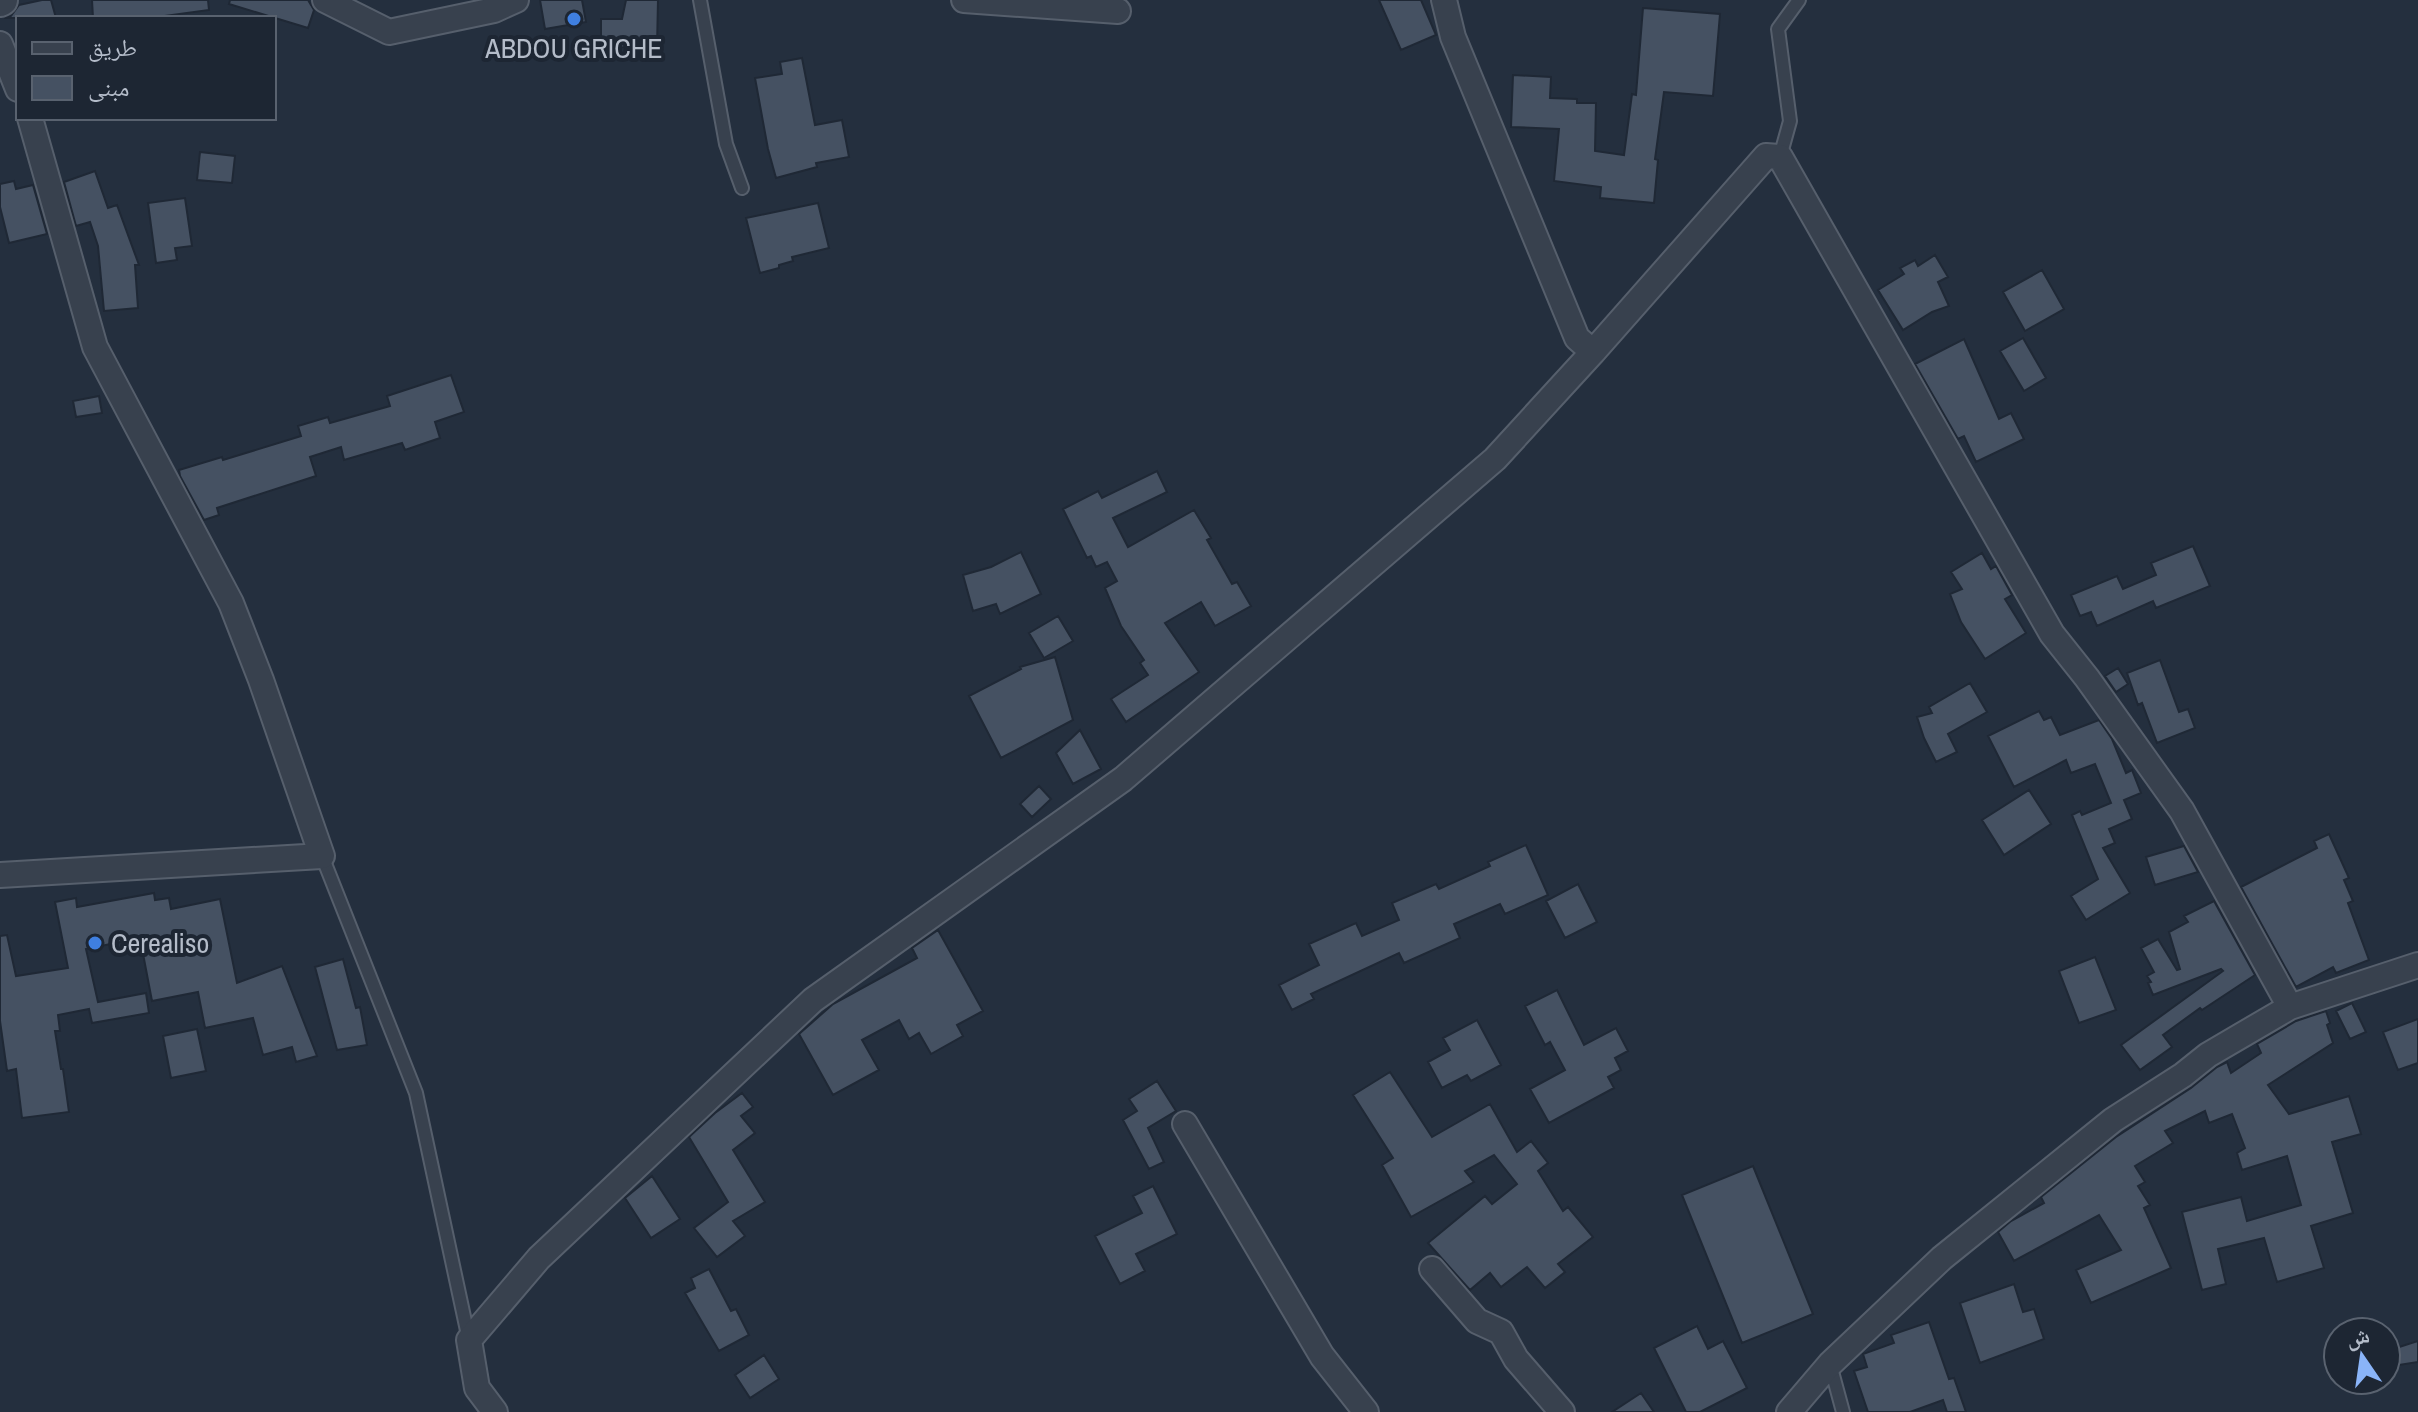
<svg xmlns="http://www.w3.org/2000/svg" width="2418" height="1412" viewBox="0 0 2418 1412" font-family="'Archivo Narrow','Noto Naskh Arabic',sans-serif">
<rect width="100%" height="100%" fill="#242f3e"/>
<!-- building -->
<path fill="#455162" stroke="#1f2835" stroke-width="2" d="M42,0H51L56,18H4L11,16L19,5Z
M92,0H208L209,10L150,18H93Z
M230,0H308L314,10L308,28L229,4Z
M540,0H582L586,22L545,29Z
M626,0H658L657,48L601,47V19H622Z
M1379,0H1421L1436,35L1401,50Z
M1643,8L1720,14L1713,96L1664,92L1655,159L1658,160L1654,203L1600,198L1601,187L1554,181L1559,129L1511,127L1513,75L1551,77L1550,98L1577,99V103H1596L1595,151L1624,155L1632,94L1636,95Z
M802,58L815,125L842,120L849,157L816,163L817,167L776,178L768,149L755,78L782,74L780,62Z
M200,152L235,156L232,183L197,180Z
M95,171L108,208L117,205L139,265H135L138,308L104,311L98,246L90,222L76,226L64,182Z
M14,181L16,189L33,185L47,234L9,243L0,207V184Z
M185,198L192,246L175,248L177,260L156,263L148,203Z
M818,203L829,248L792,257L793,261L779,265V268L760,273L746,218Z
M1935,255L1948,277L1938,282L1949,306L1932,312L1903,330L1878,290L1904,274L1900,268L1915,260L1918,266Z
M2042,270L2064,309L2025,331L2003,292Z
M2023,338L2046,378L2024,391L2000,351Z
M1964,339L1999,419L2011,413L2024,439L1976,462L1964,436L1958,439L1915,364Z
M451,375L464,412L435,422L440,438L405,450L402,443L344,460L341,447L310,457L316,476L217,508L219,515L204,520L180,476L179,470L222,457L223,460L301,436L298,426L328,417L330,423L390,406L387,396Z
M99,396L102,413L76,417L73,401Z
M1157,471L1167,492L1113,518L1128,547L1194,510L1211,538L1207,540L1232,584L1237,582L1251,606L1215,626L1201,602L1165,623L1199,672L1126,722L1111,699L1148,675L1140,663L1144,660L1121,626L1105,588L1117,581L1107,562L1096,567L1091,556L1087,558L1063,509L1098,491L1102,498Z
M2193,546L2210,586L2156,608L2153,601L2097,626L2091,612L2080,616L2071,595L2117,576L2123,589L2156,575L2151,563Z
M1021,552L1041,594L1000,614L996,604L973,611L963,575L991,567Z
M1982,553L1991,569L1996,566L2012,595L2005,599L2026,633L1985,659L1961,622L1950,594L1962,589L1951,572Z
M1058,616L1073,641L1044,658L1029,633Z
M1055,657L1073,720L1001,758L969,696L1021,669L1020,667Z
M2160,660L2179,712L2188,709L2195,728L2157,743L2142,703L2138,705L2127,673Z
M2118,668L2128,684L2116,692L2105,676Z
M1970,683L1987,712L1948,734L1957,752L1936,762L1924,738L1917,717L1932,713L1929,707Z
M2039,711L2044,720L2051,717L2060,735L2099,720L2112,739L2126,773L2132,770L2141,793L2124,800L2132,819L2109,829L2115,843L2103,848L2130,893L2086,920L2071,896L2098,879L2072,815L2080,811L2082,815L2111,803L2095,764L2071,773L2066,760L2014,787L1988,736Z
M1080,730L1101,769L1073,784L1056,753Z
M1039,786L1051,799L1032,817L1020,804Z
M2029,790L2051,824L2004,855L1982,820Z
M2329,834L2349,878L2344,880L2353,901L2348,903L2369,960L2336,973L2333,967L2296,987L2241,887L2317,848L2314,841Z
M1526,845L1548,895L1505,914L1500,904L1454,924L1460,938L1404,963L1399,953L1311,994L1314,999L1292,1010L1279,985L1319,965L1309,944L1356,923L1362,936L1399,920L1392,903L1436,884L1439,889L1490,866L1488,862Z
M2184,846L2198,872L2155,885L2146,857Z
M1578,884L1597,922L1565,938L1546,901Z
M154,893L155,900L169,898L171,909L220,899L237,983L282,966L317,1056L296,1062L292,1047L263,1055L253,1018L205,1028L198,992L152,1001L140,938L86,949L98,1002L146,993L149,1013L92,1023L89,1009L58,1015L60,1031H55L61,1069H63L69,1112L22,1118L16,1069L7,1071L0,1021V936L7,935L16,976L68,968L55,902L76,898L77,907Z
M2214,901L2255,975L2202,1010L2200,1008L2163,1035L2172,1047L2140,1070L2121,1045L2223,971L2221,969L2153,995L2148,983L2151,982L2147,976L2154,972L2141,948L2158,939L2177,970L2180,969L2169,932L2188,922L2184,916Z
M938,930L983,1011L957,1025L963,1036L931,1054L919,1033L909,1039L899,1020L862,1040L879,1070L833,1095L799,1034L833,1004L917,958L912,948Z
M2095,957L2116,1010L2079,1023L2059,971Z
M343,959L356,1008L360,1007L367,1045L337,1050L315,967Z
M1557,990L1584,1045L1616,1028L1628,1051L1615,1058L1621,1070L1608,1077L1614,1088L1549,1123L1530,1089L1565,1070L1550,1042L1545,1045L1525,1006Z
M2352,1003L2366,1032L2350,1039L2336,1011Z
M2326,1011L2330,1023L2327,1025L2333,1043L2268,1085L2289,1114L2349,1096L2361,1134L2332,1142L2353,1213L2311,1226L2324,1268L2277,1282L2264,1238L2218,1249L2226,1284L2202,1290L2182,1212L2241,1197L2247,1221L2301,1205L2287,1156L2242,1170L2237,1153L2245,1148L2232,1114L2209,1123L2205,1111L2165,1131L2173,1143L2135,1166L2145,1182L2138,1186L2150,1205L2144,1208L2171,1268L2091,1303L2076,1270L2121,1250L2099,1215L2014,1261L1998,1232L2011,1221L2044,1203L2041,1197L2116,1137L2191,1088L2217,1067L2227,1062L2231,1073L2261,1053L2257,1044L2296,1021Z
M2418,1019V1063L2398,1070L2383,1032Z
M1477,1020L1501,1065L1471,1081L1467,1075L1442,1088L1428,1062L1450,1050L1443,1038Z
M197,1029L206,1071L171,1078L163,1036Z
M1390,1072L1432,1137L1490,1104L1517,1152L1531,1141L1548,1163L1538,1171L1563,1211L1568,1207L1593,1237L1558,1264L1565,1272L1545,1288L1527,1267L1501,1287L1490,1273L1470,1290L1428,1243L1485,1196L1492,1204L1517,1184L1494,1155L1465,1171L1474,1182L1411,1217L1382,1165L1393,1158L1353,1095Z
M1157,1081L1176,1111L1148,1128L1164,1162L1149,1169L1123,1120L1137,1111L1129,1099Z
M742,1093L753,1107L741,1116L755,1133L733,1150L765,1202L733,1221L745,1236L717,1257L694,1228L728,1202L689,1137L715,1113Z
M1753,1166L1813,1314L1742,1343L1682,1195Z
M652,1176L680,1219L651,1238L625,1198Z
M1153,1186L1177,1234L1136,1254L1145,1271L1120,1284L1095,1236L1142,1213L1133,1196Z
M709,1269L731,1311L736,1309L749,1335L719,1351L685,1293L695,1288L691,1278Z
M2014,1284L2023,1312L2034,1309L2044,1339L1980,1363L1960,1303Z
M1929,1322L1949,1379L1954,1378L1966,1412H1947L1943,1400L1910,1412H1868L1854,1371L1867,1367L1863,1354L1894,1343L1891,1335Z
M1697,1326L1708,1349L1723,1341L1747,1388L1700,1412H1686L1654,1348Z
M2418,1341V1362L2399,1365L2393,1349Z
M764,1355L779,1379L750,1398L735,1375Z
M1641,1393L1654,1412H1612Z"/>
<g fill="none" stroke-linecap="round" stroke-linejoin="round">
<!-- service casing -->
<g stroke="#565f6c" stroke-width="16">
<path id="service" d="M700,0L726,144L742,188
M1780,157L1790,121L1778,29L1799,0
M322,856L416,1093L469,1340
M1830,1364L1843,1412"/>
</g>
<!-- minor casing -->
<g stroke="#565f6c" stroke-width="28">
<path id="minor" d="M325,0L389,32L494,10L516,0
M964,0L1118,11
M1444,0L1453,37L1577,338L1593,352L1766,156L1780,157L2052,634L2087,678L2182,811L2290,1007
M0,44L18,89
M0,875L322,856L261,680L231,603L95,347L30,118
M1185,1124L1322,1356L1366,1412
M1432,1269L1477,1321L1501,1332L1516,1359L1562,1412
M495,1412L477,1388L469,1340L539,1258L813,1000L1123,779L1495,459L1593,352
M1789,1412L1830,1364L1942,1258L2113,1120L2183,1075L2208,1055L2290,1007L2418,965"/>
</g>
<!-- tertiary casing -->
<g stroke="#565f6c" stroke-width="34">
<path id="tertiary" d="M0,1L2,0"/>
</g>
<!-- service -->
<use href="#service" stroke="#38414e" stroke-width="12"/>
<!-- minor -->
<use href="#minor" stroke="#38414e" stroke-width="24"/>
<!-- tertiary -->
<use href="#tertiary" stroke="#38414e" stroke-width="30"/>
</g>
<!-- markers -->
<g fill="#3f7fe0" stroke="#1d2633" stroke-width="3">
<circle cx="574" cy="19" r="8"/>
<circle cx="95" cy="943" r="8"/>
</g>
<g text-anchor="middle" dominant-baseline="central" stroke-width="8" stroke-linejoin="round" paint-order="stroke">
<!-- poi labels -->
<g font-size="28" fill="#b4bcc9" stroke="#1d2633">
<text x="574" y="48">ABDOU GRICHE</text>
<text x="111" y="943" text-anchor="start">Cerealiso</text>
</g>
</g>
<!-- legend -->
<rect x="16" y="16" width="260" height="104" fill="#1d2633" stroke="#59626f" stroke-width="2"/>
<rect x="32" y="42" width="40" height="12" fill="#38414e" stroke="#59626f" stroke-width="2"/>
<text x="88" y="56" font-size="24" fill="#b4bcc9">طريق</text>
<rect x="32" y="76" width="40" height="24" fill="#455162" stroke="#59626f" stroke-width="2"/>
<text x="88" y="96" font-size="24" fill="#b4bcc9">مبنى</text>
<!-- north arrow -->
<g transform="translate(2362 1356) rotate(347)"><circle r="38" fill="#1d2633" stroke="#59626f" stroke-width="2"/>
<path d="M0-6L14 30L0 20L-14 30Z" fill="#8ab4f8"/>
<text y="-12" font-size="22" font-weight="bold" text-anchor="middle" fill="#b4bcc9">ش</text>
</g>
</svg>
